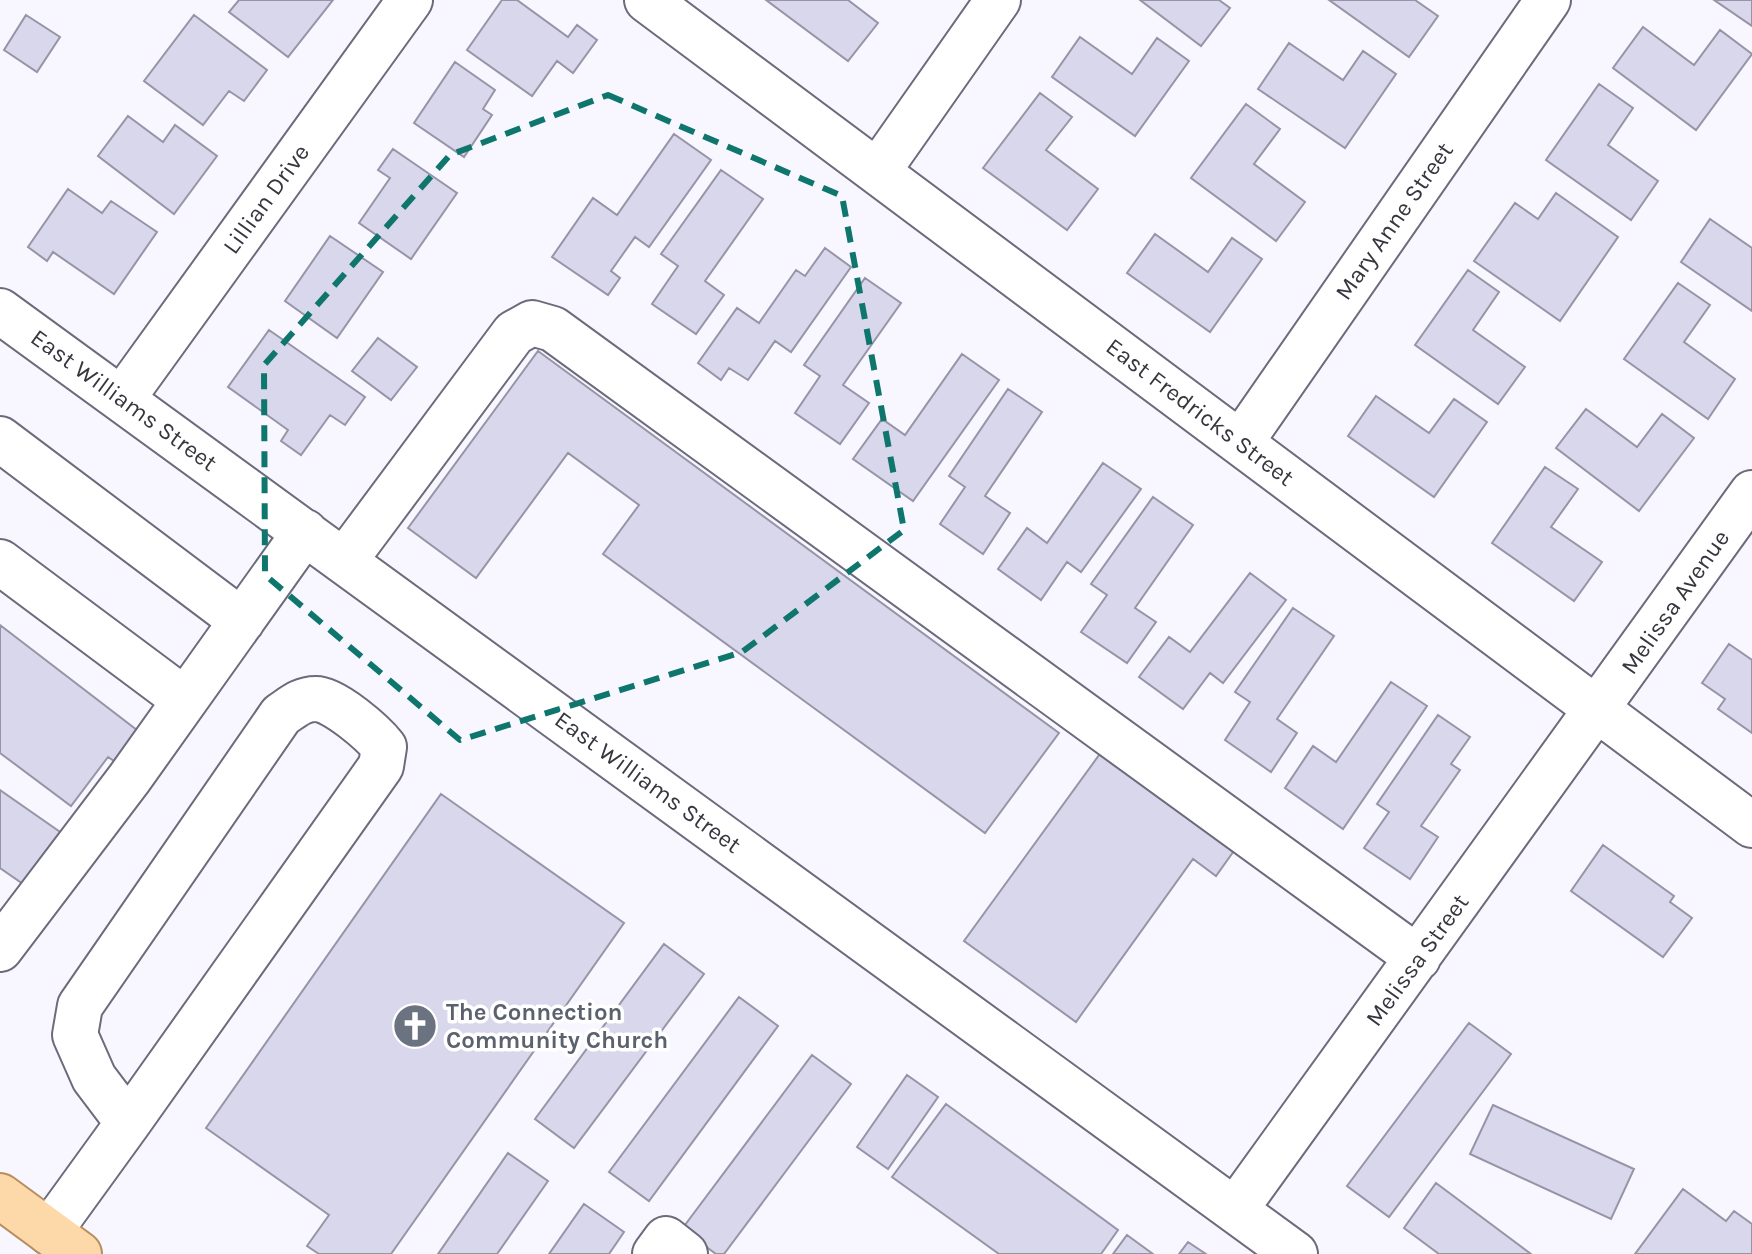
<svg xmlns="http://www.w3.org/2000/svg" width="1752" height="1254" viewBox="0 0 1752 1254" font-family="Karla,sans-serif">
<rect width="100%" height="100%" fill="#f8f7ff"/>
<!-- building -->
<path fill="#d9d7eb" stroke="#9794a7" stroke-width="2" d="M239,0H333L288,57L229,12Z
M502,0H517L568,37L577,25L597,40L573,73L557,61L532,96L467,50Z
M766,0H848L878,23L848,61Z
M1140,0H1219L1230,8L1201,46Z
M1329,0H1415L1438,16L1409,57Z
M1714,0H1752V26Z
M26,15L60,37L37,72L4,50Z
M194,15L267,70L244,101L229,91L203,125L144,81Z
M1643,27L1694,65L1720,30L1752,54L1696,130L1613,68Z
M1080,37L1132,74L1157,38L1189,61L1135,136L1052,77Z
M1289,43L1343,80L1363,51L1396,74L1345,148L1258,89Z
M455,62L495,90L483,109L492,115L464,157L414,123Z
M1599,84L1633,108L1608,145L1658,181L1631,220L1546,160Z
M1040,93L1072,117L1046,150L1098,189L1067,230L983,168Z
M1246,104L1280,129L1254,164L1305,202L1276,241L1191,178Z
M128,116L163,142L175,125L217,156L174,214L98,156Z
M674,134L711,160L649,247L635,237L611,271L620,278L608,295L552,257L593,198L617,215Z
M393,149L457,193L411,259L359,223L390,178L378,170Z
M721,170L763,199L705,281L724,295L696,334L652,304L678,266L661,254Z
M68,189L102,213L111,201L157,232L114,294L53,252L47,261L28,247Z
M1556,193L1618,237L1560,321L1474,261L1515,203L1538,219Z
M1710,219L1752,248V311L1681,262Z
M1155,234L1208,272L1232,238L1262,259L1210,332L1127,273Z
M330,236L383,272L337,338L285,301Z
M825,248L851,267L791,352L775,341L748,380L729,368L721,380L698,363L737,308L759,323L796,270L805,276Z
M1468,270L1499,292L1473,330L1525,367L1498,404L1415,345Z
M865,278L901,303L843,385L869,403L840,444L795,413L820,376L804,365Z
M1678,283L1710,305L1684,342L1735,379L1708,419L1624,359Z
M269,330L365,397L345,425L330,415L301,455L281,441L288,430L228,387Z
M378,338L417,367L391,400L352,371Z
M538,351L1059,733L985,833L603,554L639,505L568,453L476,578L408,528Z
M962,354L999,380L913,501L853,459L882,419L905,435Z
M1008,389L1042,412L985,496L1010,513L983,554L940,524L965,487L949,476Z
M1376,396L1429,433L1454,399L1487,422L1434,497L1348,436Z
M1586,409L1637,447L1662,414L1694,438L1639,511L1556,448Z
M1103,463L1141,489L1081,572L1067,562L1041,600L998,569L1027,528L1047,543Z
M1545,467L1578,489L1551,527L1602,562L1574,601L1492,543Z
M1153,497L1193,525L1135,608L1156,622L1127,663L1081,632L1107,595L1091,584Z
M1250,573L1286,600L1223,683L1210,673L1183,709L1139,677L1169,637L1190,652Z
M1293,608L1334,636L1277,719L1297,733L1271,772L1225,740L1250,702L1235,692Z
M0,625L146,737L123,767L108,757L71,806L0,753Z
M1729,644L1752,660V733L1718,709L1725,699L1702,683Z
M1391,682L1427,706L1343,829L1285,788L1313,746L1336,762Z
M1438,715L1470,737L1451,764L1460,770L1421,826L1438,837L1410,879L1364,848L1389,812L1377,804Z
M1102,751L1236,848L1216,876L1193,859L1076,1022L964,941Z
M0,790L63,834L26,886L0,868Z
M441,794L624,923L391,1254H319L307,1246L329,1215L206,1128Z
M1603,845L1674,896L1670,902L1692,918L1663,957L1571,891Z
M664,944L704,974L574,1148L535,1119Z
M739,997L778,1026L649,1201L609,1172Z
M1469,1023L1511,1054L1389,1217L1347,1186Z
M812,1055L851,1084L724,1254H716L682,1229Z
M907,1075L938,1097L888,1169L857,1147Z
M946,1104L1118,1230L1101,1254H999L892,1177Z
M1493,1105L1634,1169L1611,1219L1470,1154Z
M508,1153L548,1181L497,1254H438Z
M1436,1183L1531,1254H1439L1404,1228Z
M1683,1189L1726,1221L1734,1211L1752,1224V1254H1635Z
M584,1204L624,1232L609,1254H549Z
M1127,1235L1153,1254H1113Z
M1188,1242L1206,1254H1179Z"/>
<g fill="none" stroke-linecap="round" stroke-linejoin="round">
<!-- minor casing -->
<g stroke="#6c6a7b" stroke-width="48">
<path id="minor" d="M647,0L1752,825
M878,171L998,0
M0,311L1295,1254
M122,399L410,0
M0,439L242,621
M1241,442L1548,0
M345,560L514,333L532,323L553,329L1418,958
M0,562L185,700
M0,949L129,779L305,532
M1235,1210L1752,493
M49,1232L128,1123L381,766L384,747C373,733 334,699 316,699C301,699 293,707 281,715L80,1006L75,1035L94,1078L128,1123
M655,1254L666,1239L685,1254"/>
</g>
<!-- major casing -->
<g stroke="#b78f5e" stroke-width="48">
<path id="major" d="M0,1196L79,1254"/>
</g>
<!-- minor -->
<use href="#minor" stroke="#fff" stroke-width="44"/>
<!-- major -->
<use href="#major" stroke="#fdd9a9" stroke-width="44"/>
</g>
<!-- marked area -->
<path fill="none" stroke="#0f766e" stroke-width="6" stroke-dasharray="16 10" stroke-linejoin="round" d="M608,95L842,196L904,530L742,652L460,740L265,575L264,365L450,155Z"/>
<!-- icons -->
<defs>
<g id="church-disc" transform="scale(2.3)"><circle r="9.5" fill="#6b7280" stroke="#fff"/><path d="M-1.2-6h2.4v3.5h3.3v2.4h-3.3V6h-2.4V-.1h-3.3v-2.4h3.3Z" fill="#fff"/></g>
</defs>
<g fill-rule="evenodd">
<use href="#church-disc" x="415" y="1026"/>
</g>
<g text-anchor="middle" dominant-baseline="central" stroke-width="7" stroke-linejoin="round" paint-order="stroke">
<!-- street labels -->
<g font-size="24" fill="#37363e" stroke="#fff">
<text transform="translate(266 199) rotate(-54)">Lillian Drive</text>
<text transform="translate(1394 221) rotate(-55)">Mary Anne Street</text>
<text transform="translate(124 400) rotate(36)">East Williams Street</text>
<text transform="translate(1200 412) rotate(37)">East Fredricks Street</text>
<text transform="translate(1675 602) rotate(-55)">Melissa Avenue</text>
<text transform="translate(648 782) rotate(36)">East Williams Street</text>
<text transform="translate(1417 960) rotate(-54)">Melissa Street</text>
</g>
<!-- worship labels -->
<g font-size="24" font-weight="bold" fill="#5b616d" stroke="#fff" text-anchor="start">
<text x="446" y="1012">The Connection<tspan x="446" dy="28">Community Church</tspan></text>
</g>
</g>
</svg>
